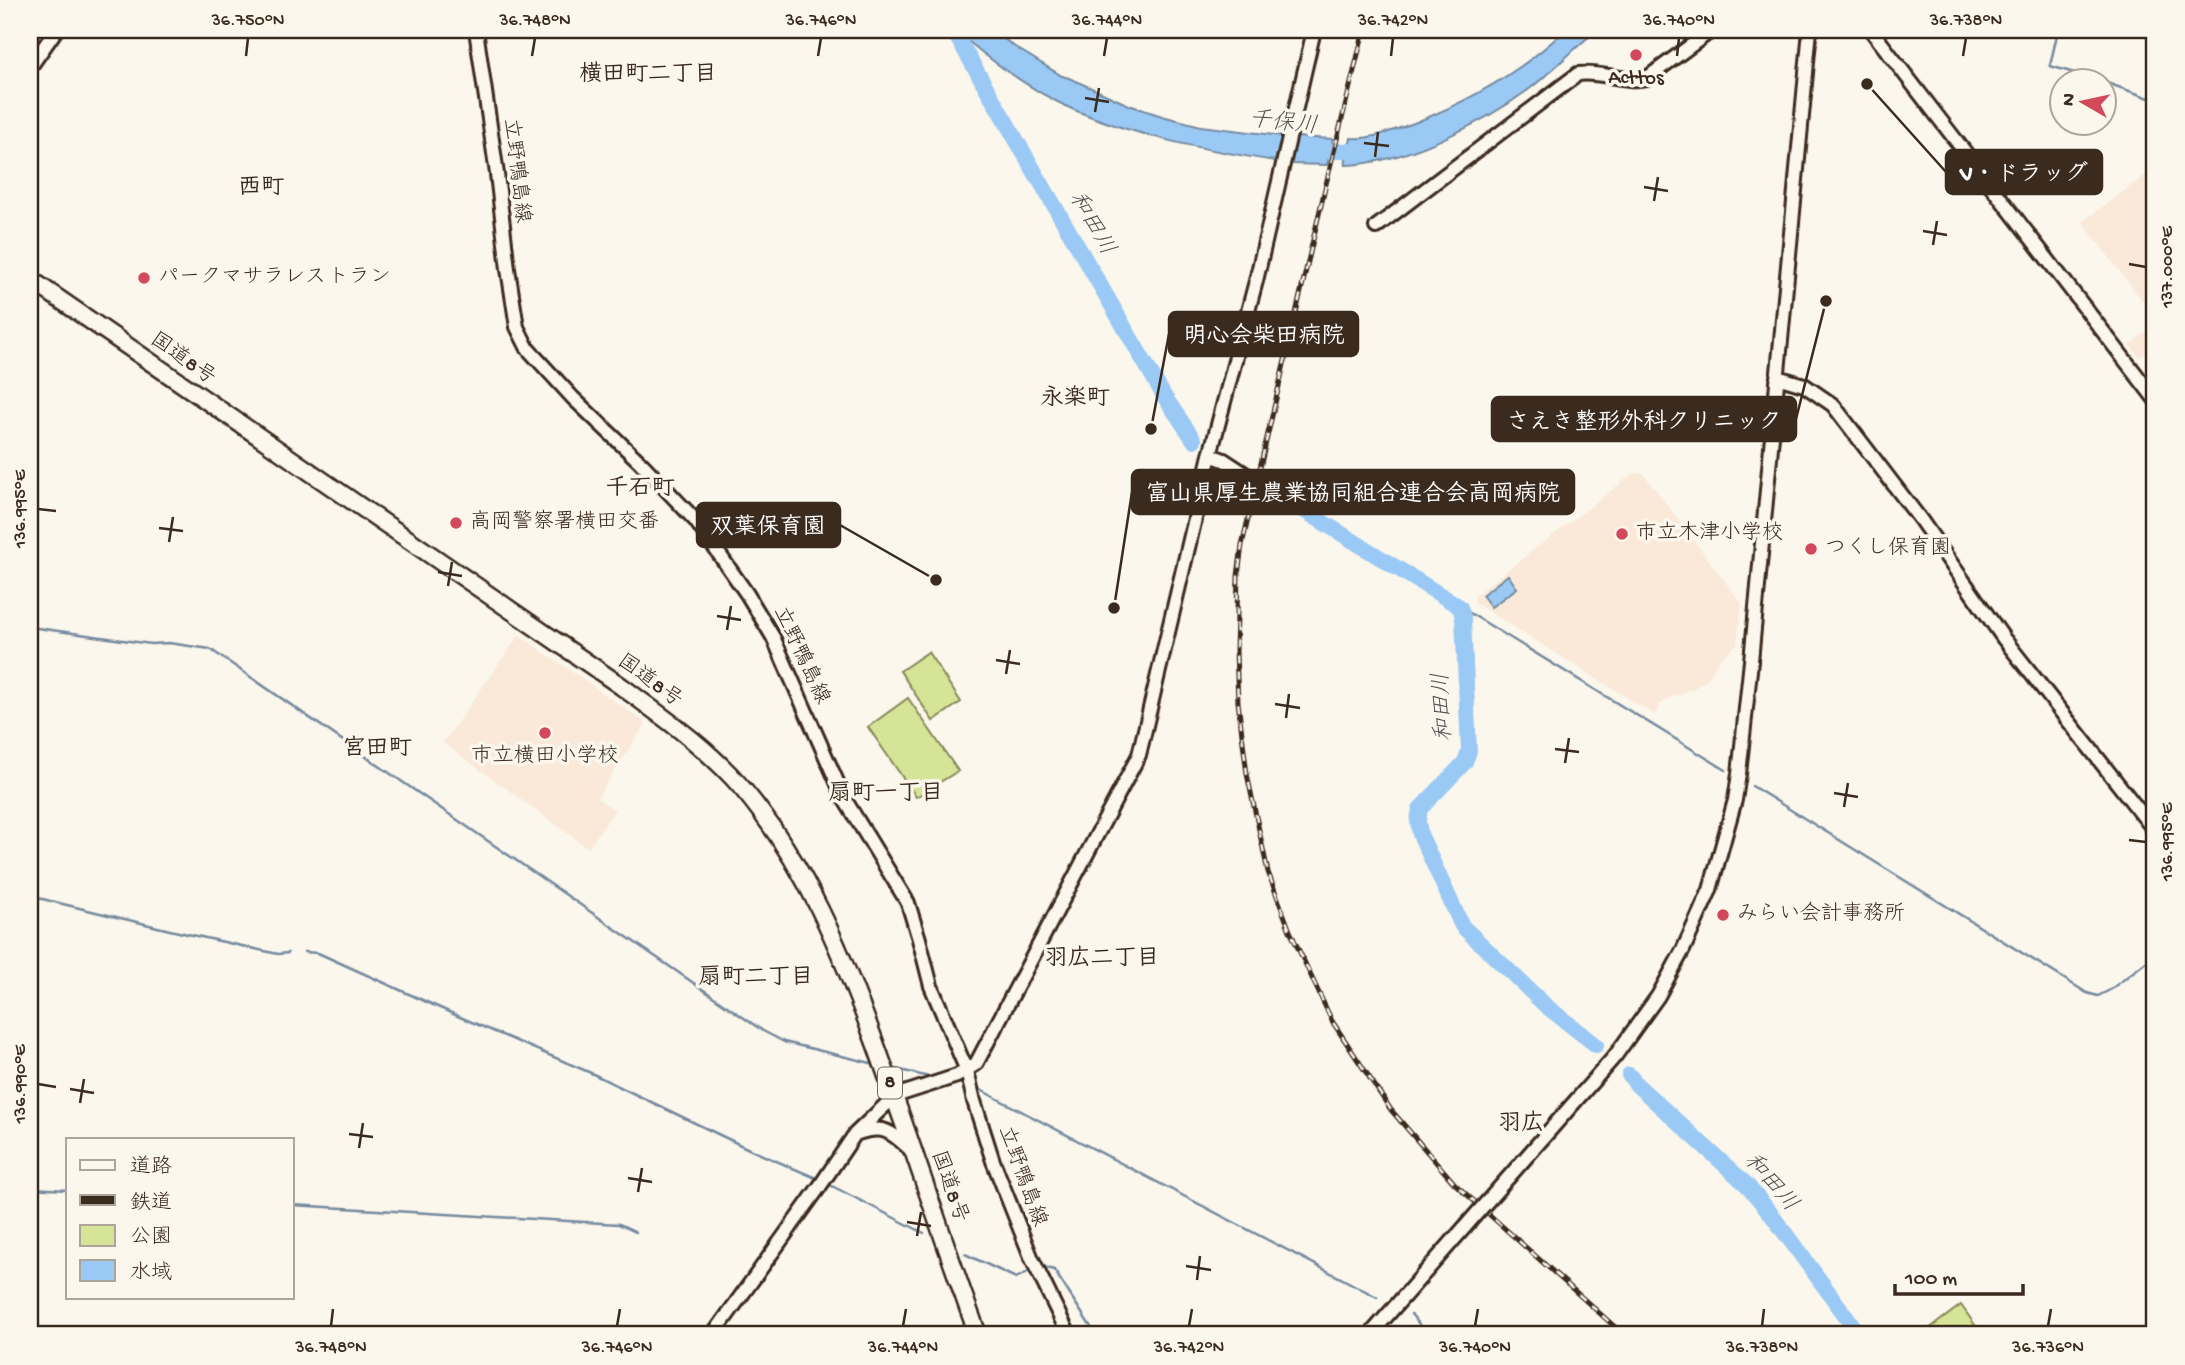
<svg xmlns="http://www.w3.org/2000/svg" width="2185" height="1365" viewBox="0 0 2185 1365" font-family="'Gochi Hand','Klee One',sans-serif">
<rect width="100%" height="100%" fill="#fbf7ec"/>
<filter id="ink" filterUnits="userSpaceOnUse"><feTurbulence type="fractalNoise" baseFrequency=".0143" numOctaves="2"/><feDisplacementMap in="SourceGraphic" scale="14" xChannelSelector="R" yChannelSelector="G"/><feConvolveMatrix kernelMatrix="1 2 1 2 8 2 1 2 1" color-interpolation-filters="sRGB"/></filter>
<g filter="url(#ink)">
<!-- built -->
<path fill="#fae9d8" d="M2155,168V317L2082,222Z
M2155,325V346L2140,357L2129,345Z
M1634,473H1643L1742,604L1737,644L1719,660L1709,677L1691,691L1688,689L1681,695L1676,694L1659,705V711L1653,714L1475,603V595Z
M519,635L646,723L597,798L615,810L588,848L443,743Z"/>
<!-- green -->
<path fill="#d5e497" stroke="#88875a" stroke-width="2" d="M928,652L961,702L933,721L900,671Z
M908,698L958,771L916,797L868,727Z
M1961,1305L1982,1335H1921Z"/>
<!-- water -->
<path fill="#9ac9f5" stroke="#74899f" stroke-width="2" d="M954,30H992L1015,47L1062,76L1069,78L1129,105L1162,116L1201,126L1282,136L1275,161C1206,150 1137,137 1072,109C1037,93 998,66 968,41H962Z
M1565,30H1597C1573,49 1552,72 1528,90C1482,124 1402,164 1345,165L1351,138C1371,140 1394,130 1414,123C1470,101 1521,72 1565,30Z
M1296,137L1333,139L1327,165L1291,164Z
M1508,575L1517,588L1491,607L1482,595Z"/>
<g fill="none" stroke-linecap="round" stroke-linejoin="round">
<!-- stream -->
<path stroke="#74899f" stroke-width="2.5" d="M2058,30L2050,66L2099,80
M2104,82L2155,100
M1460,607L1726,770
M30,627L151,644L169,643L210,649L763,1031L784,1042L875,1064
M1752,786L2087,993L2098,996L2110,990L2155,955
M30,896L174,931L278,954L288,953
M304,952L318,953L460,1017L591,1073L751,1150L816,1178
M892,1068L933,1078
M953,1082L967,1085
M977,1088L1377,1297
M830,1185L924,1233
M30,1188L68,1190
M292,1205L619,1224L636,1232
M965,1254L1016,1278L1032,1270
M1041,1266L1054,1270L1096,1335
M1411,1314L1419,1324L1421,1335"/>
<!-- river -->
<path stroke="#9ac9f5" stroke-width="16" d="M953,30L1164,396L1194,440
M1311,151H1369
M1287,500L1460,607L1463,618L1469,751L1465,762L1420,809L1418,821L1420,834L1462,926L1546,1006L1596,1045
M1629,1075L1637,1085L1747,1185L1768,1210L1860,1335"/>
<!-- secondary casing -->
<g stroke="#3b2a1e" stroke-width="18">
<path id="secondary" d="M476,30L497,174L508,269L517,327L528,349L573,398L641,463L696,521L747,594L773,637L845,800L908,903L919,939L931,986L967,1071L974,1101L993,1161L1032,1259L1069,1335
M1871,30L2155,399
M30,67L56,30
M1376,227L1578,74C1601,71 1625,83 1647,78L1712,30
M1777,377L1804,385L1833,405L1920,519L2004,639L2155,831
M1210,455L1224,460L1271,491L1275,499
M1615,1056L1658,996L1683,950L1710,890L1735,800L1739,774L1751,661L1810,30
M858,1133C886,1124 892,1133 912,1151
M713,1335L820,1186L855,1134L895,1096L957,1076L976,1064L1139,755L1210,455L1256,281L1314,30"/>
</g>
<!-- highway casing -->
<g stroke="#3b2a1e" stroke-width="21">
<path id="highway" d="M30,279L621,686C663,717 708,748 742,788C806,864 840,949 874,1040C910,1138 942,1238 978,1335"/>
</g>
<!-- secondary -->
<use href="#secondary" stroke="#fbf7ec" stroke-width="12"/>
<!-- highway -->
<use href="#highway" stroke="#fbf7ec" stroke-width="16"/>
<!-- rail casing -->
<g stroke="#3b2a1e" stroke-width="5">
<path id="rail" d="M1364,30L1326,184L1242,545L1238,576L1236,652L1238,702L1247,774L1268,872L1290,931L1332,1021L1391,1110L1455,1184L1624,1335"/>
</g>
<!-- rail -->
<use href="#rail" stroke="#fbf7ec" stroke-width="2.5" stroke-dasharray="8" stroke-linecap="butt"/>
<!-- secondary-bridge casing -->
<g stroke="#3b2a1e" stroke-width="18" stroke-linecap="butt">
<path id="secondary-bridge" d="M1370,1335L1615,1056"/>
</g>
<!-- secondary-bridge -->
<use href="#secondary-bridge" stroke="#fbf7ec" stroke-width="12"/>
</g>
</g>
<!-- ticks -->
<path fill="none" stroke="#3b2a1e" stroke-width="2.5" d="M246,56L248,38M532,56L535,38M818,56L821,38M1104,56L1107,38M1391,56L1393,38M1677,56L1679,38M1963,56L1966,38M1085,98L1109,102M1095,112L1099,88M1364,143L1389,146M1375,157L1378,132M1644,187L1668,191M1654,201L1658,177M1923,231L1947,235M1933,245L1937,221M2129,264L2146,267M38,509L56,511M159,528L183,531M169,542L173,517M438,572L462,576M448,586L452,562M717,616L741,620M727,630L731,606M996,660L1020,664M1006,674L1010,650M1275,704L1300,708M1286,718L1289,694M1555,749L1579,752M1565,763L1569,738M1834,793L1858,797M1844,807L1848,783M2129,840L2146,842M38,1084L56,1087M70,1089L94,1093M80,1103L84,1079M349,1134L373,1137M359,1148L363,1123M628,1178L652,1182M638,1192L642,1168M907,1222L931,1226M917,1236L921,1212M1186,1266L1211,1270M1197,1280L1200,1256M331,1326L333,1309M617,1326L620,1309M903,1326L906,1309M1189,1326L1192,1309M1475,1326L1478,1309M1762,1326L1764,1309M2048,1326L2051,1309"/>
<!-- markers -->
<g fill="#d1495b" stroke="#fbf7ec" stroke-width="2.5">
<circle cx="1636" cy="55" r="7"/>
<circle cx="144" cy="278" r="7"/>
<circle cx="456" cy="523" r="7"/>
<circle cx="1622" cy="534" r="7"/>
<circle cx="1811" cy="549" r="7"/>
<circle cx="545" cy="733" r="7"/>
<circle cx="1723" cy="915" r="7"/>
</g>
<g text-anchor="middle" dominant-baseline="central" stroke-width="7" stroke-linejoin="round" paint-order="stroke">
<!-- shield labels -->
<rect fill="#fbf7ec" stroke="#75685c" stroke-width="2" x="878" y="1067.5" width="24" height="31" rx="5"/>
<g font-size="19" font-weight="bold" fill="#3b2a1e">
<text x="890" y="1083">8</text>
</g>
<!-- poi labels -->
<g font-size="21" fill="#3b2a1e" stroke="#fbf7ec" text-anchor="start">
<text x="1636" y="79" text-anchor="middle">Acttos</text>
<text x="158" y="278">パークマサラレストラン</text>
<text x="470" y="523">高岡警察署横田交番</text>
<text x="1636" y="534">市立木津小学校</text>
<text x="1825" y="549">つくし保育園</text>
<text x="545" y="757" text-anchor="middle">市立横田小学校</text>
<text x="1737" y="915">みらい会計事務所</text>
</g>
<!-- street labels -->
<g font-size="21" fill="#3b2a1e" stroke="#fbf7ec">
<text transform="translate(515 171) rotate(83)">立野鴨島線</text>
<text transform="translate(182 360) rotate(35)">国道8号</text>
<text transform="translate(800 656) rotate(65)">立野鴨島線</text>
<text transform="translate(649 682) rotate(36)">国道8号</text>
<text transform="translate(1021 1177) rotate(70)">立野鴨島線</text>
<text transform="translate(948 1187) rotate(71)">国道8号</text>
</g>
<!-- neighbourhood labels -->
<g font-size="23" font-weight="bold" fill="#3b2a1e" stroke="#fbf7ec">
<text x="648" y="75">横田町二丁目</text>
<text x="261" y="188">西町</text>
<text x="1075" y="399">永楽町</text>
<text x="640" y="489">千石町</text>
<text x="377" y="749">宮田町</text>
<text x="886" y="794">扇町一丁目</text>
<text x="1102" y="959">羽広二丁目</text>
<text x="756" y="978">扇町二丁目</text>
<text x="1521" y="1124">羽広</text>
</g>
<!-- water labels -->
<g font-size="23" font-style="italic" fill="#535254" stroke="#fbf7ec">
<text transform="translate(1283 124) rotate(6)">千保川</text>
<text transform="translate(1091 224) rotate(60)">和田川</text>
<text transform="translate(1444 707) rotate(-93)">和田川</text>
<text transform="translate(1770 1183) rotate(49)">和田川</text>
</g>
</g>
<!-- callouts -->
<path fill="none" stroke="#3b2a1e" stroke-width="2.5" d="M1867 84L1946 172M1151 429L1169 334M1826 301L1796 419M1114 608L1132 492M936 580L840 525"/>
<g fill="#3b2a1e" stroke="#fbf7ec" stroke-width="2.5">
<circle cx="1867" cy="84" r="7"/>
<circle cx="1151" cy="429" r="7"/>
<circle cx="1826" cy="301" r="7"/>
<circle cx="1114" cy="608" r="7"/>
<circle cx="936" cy="580" r="7"/>
</g>
<g fill="#3b2a1e" stroke="#3b2a1e" stroke-width="2.5">
<rect x="1946" y="150" width="156" height="44" rx="7"/>
<rect x="1169" y="312" width="189" height="44" rx="7"/>
<rect x="1492" y="397" width="304" height="44" rx="7"/>
<rect x="1132" y="470" width="442" height="44" rx="7"/>
<rect x="697" y="503" width="143" height="44" rx="7"/>
</g>
<g font-size="23" text-anchor="middle" font-weight="bold" fill="#fff">
<text x="2024" y="180">V・ドラッグ</text>
<text x="1264" y="342">明心会柴田病院</text>
<text x="1644" y="428">さえき整形外科クリニック</text>
<text x="1353" y="500">富山県厚生農業協同組合連合会高岡病院</text>
<text x="768" y="533">双葉保育園</text>
</g>
<!-- margin -->
<rect width="2185" height="1365" fill="none" stroke="#fbf7ec" stroke-width="77"/>
<!-- legend -->
<rect x="66" y="1138" width="228" height="161" fill="#fbf7ec" stroke="#aea59a" stroke-width="2"/>
<rect x="80" y="1160" width="35" height="10" fill="#fbf7ec" stroke="#aea59a" stroke-width="2"/>
<text x="130" y="1172" font-size="21" fill="#3b2a1e">道路</text>
<rect x="80" y="1195" width="35" height="10" fill="#3b2a1e" stroke="#aea59a" stroke-width="2"/>
<text x="130" y="1208" font-size="21" fill="#3b2a1e">鉄道</text>
<rect x="80" y="1225" width="35" height="21" fill="#d5e497" stroke="#aea59a" stroke-width="2"/>
<text x="130" y="1242" font-size="21" fill="#3b2a1e">公園</text>
<rect x="80" y="1260" width="35" height="21" fill="#9ac9f5" stroke="#aea59a" stroke-width="2"/>
<text x="130" y="1278" font-size="21" fill="#3b2a1e">水域</text>
<!-- north arrow -->
<g transform="translate(2083 102) rotate(279)"><circle r="33" fill="#fbf7ec" stroke="#aea59a" stroke-width="2"/>
<path d="M0-5L12 26L0 18L-12 26Z" fill="#d1495b"/>
<text y="-10" font-size="19" font-weight="bold" text-anchor="middle" fill="#3b2a1e">N</text>
</g>
<!-- scale -->
<path d="M1895 1284v10h128v-10" fill="none" stroke="#3b2a1e" stroke-width="3.5"/>
<text x="1905" y="1284" font-size="21" fill="#3b2a1e" stroke="#fbf7ec" stroke-width="5" paint-order="stroke">100 m</text>
<rect x="38" y="38" width="2108" height="1288" fill="none" stroke="#3b2a1e" stroke-width="2.5"/>
<g font-size="18" text-anchor="middle" fill="#3b2a1e">
<text x="248" y="25">36.750°N</text>
<text x="535" y="25">36.748°N</text>
<text x="821" y="25">36.746°N</text>
<text x="1107" y="25">36.744°N</text>
<text x="1393" y="25">36.742°N</text>
<text x="1679" y="25">36.740°N</text>
<text x="1966" y="25">36.738°N</text>
<text transform="translate(2166 267) rotate(-90)" y="6">137.000°E</text>
<text transform="translate(19 509) rotate(-90)" y="6">136.995°E</text>
<text transform="translate(2166 842) rotate(-90)" y="6">136.995°E</text>
<text transform="translate(19 1084) rotate(-90)" y="6">136.990°E</text>
<text x="331" y="1352">36.748°N</text>
<text x="617" y="1352">36.746°N</text>
<text x="903" y="1352">36.744°N</text>
<text x="1189" y="1352">36.742°N</text>
<text x="1475" y="1352">36.740°N</text>
<text x="1762" y="1352">36.738°N</text>
<text x="2048" y="1352">36.736°N</text>
</g>
</svg>
